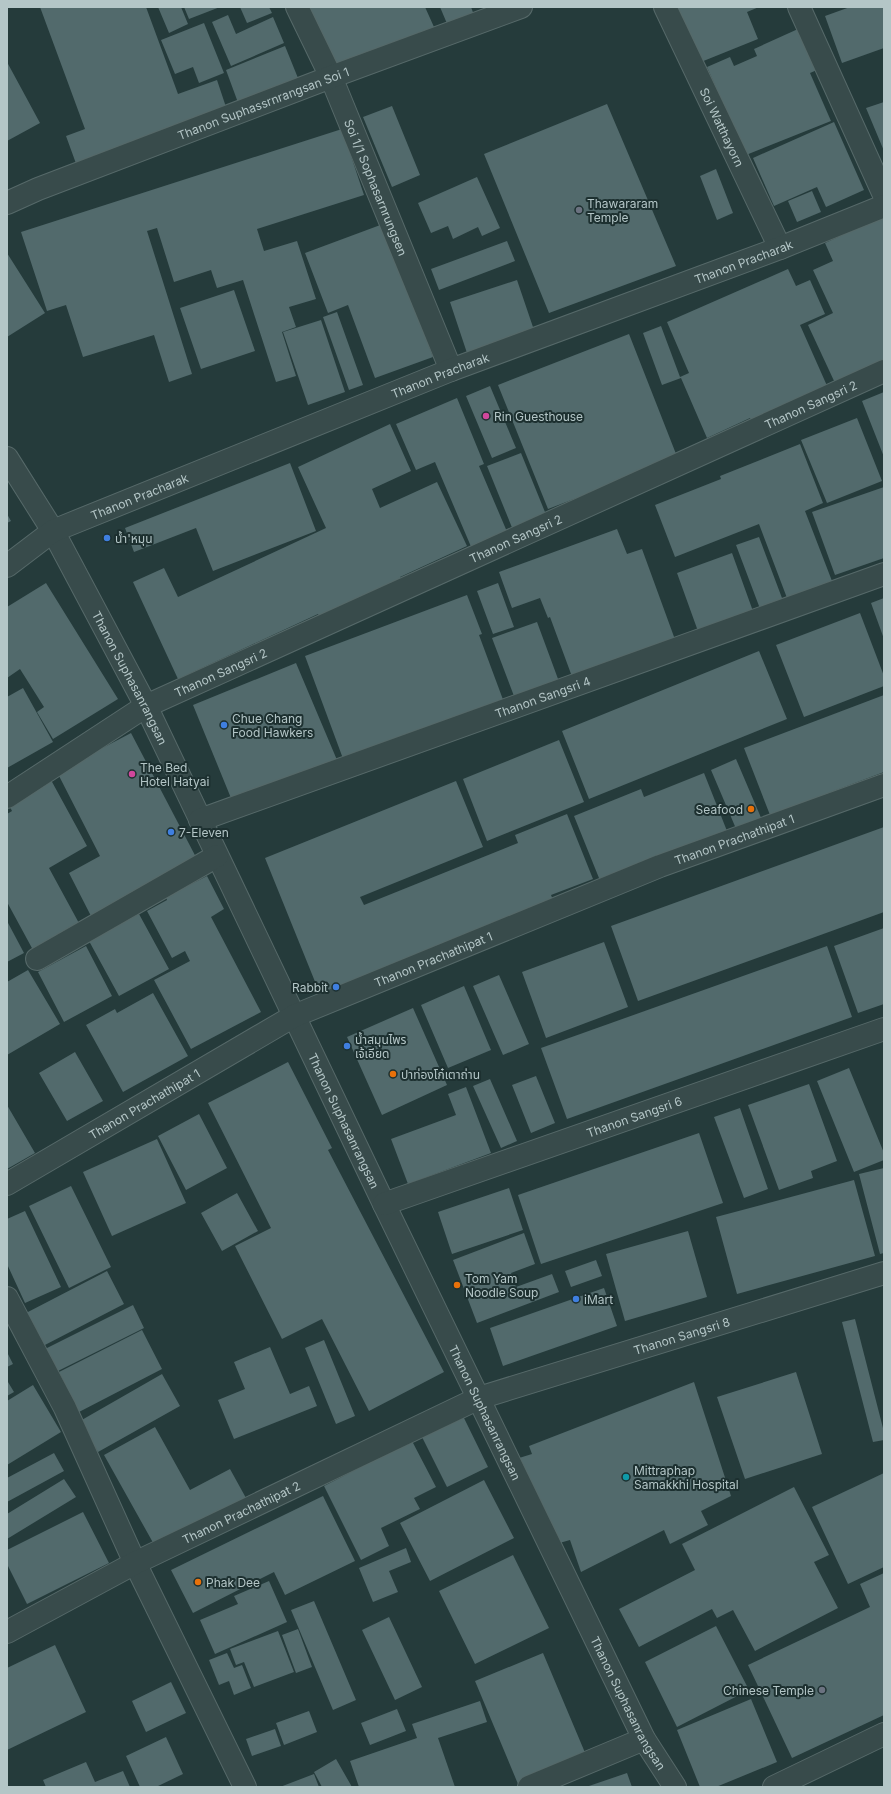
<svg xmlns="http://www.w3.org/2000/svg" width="891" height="1794" viewBox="0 0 891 1794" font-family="Inter,'Noto Sans Thai',sans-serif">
<rect width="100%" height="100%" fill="#253b3b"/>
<!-- building -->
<path fill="#526a6c" d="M40,7H146L178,94L217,80L228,113L78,169L66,136L85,129Z
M158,7H181L188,24L169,33Z
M184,7H220L189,19Z
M240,7H269L272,13L247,23Z
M303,7H425L434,27L334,73Z
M440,7H471L474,15L448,26Z
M673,7H759L747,12L758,39L696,64Z
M850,7H884V48L842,63L825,16Z
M228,15L236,34L273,17L284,43L231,66L212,22Z
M204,23L224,73L199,83L193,67L175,74L161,40Z
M798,29L817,70L810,73L831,121L746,155L707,67L730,57L734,66L757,56L754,49Z
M285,46L300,83L240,108L226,70Z
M7,62L40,123L7,141Z
M884,102V151L866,108Z
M607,104L676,266L549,313L484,154Z
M392,106L420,175L392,187L363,117Z
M834,122L864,190L826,207L817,187L774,206L753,158Z
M342,129L364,195L257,229L264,251L297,241L316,299L289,307L296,327L282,332L296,376L276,382L243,280L217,288L211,270L174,282L157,228L147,231L192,374L169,382L154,335L83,357L66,305L47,311L21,232Z
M716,169L733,213L717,220L700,176Z
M477,177L500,228L482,236L478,227L453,239L448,226L431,233L418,203Z
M812,191L821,212L797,222L788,201Z
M884,216V361L835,383L808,325L833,313L813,270L833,261L825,243Z
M383,224L433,357L375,378L348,305L328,313L305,253Z
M507,241L515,261L439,290L431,269Z
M7,253L45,313L7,337Z
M788,269L796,286L810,280L825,314L800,325L828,388L752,422L750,418L707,438L681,378L662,385L643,333L661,326L680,377L689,373L667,322Z
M517,280L534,330L467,353L450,302Z
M234,290L255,351L201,369L180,308Z
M337,312L363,385L349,390L323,317Z
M321,320L345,392L308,405L283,332Z
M629,334L678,459L548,509L498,385Z
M490,386L516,448L492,458L466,396Z
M884,392V457L862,401Z
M457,398L484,464L479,466L508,534L472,549L435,462L416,470L396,424Z
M857,418L882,481L827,503L801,440Z
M390,424L411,471L372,489L380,508L437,482L467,546L400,577L403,584L322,622L318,614L178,679L133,582L164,568L178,597L326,528L298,467Z
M800,444L823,503L805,511L832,581L787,598L759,524L675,557L655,505L721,479L720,476Z
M521,453L547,517L513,530L487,466Z
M290,463L316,531L213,571L196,528L134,552L125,528Z
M884,487V558L835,575L812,512Z
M7,514L11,521L7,523Z
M617,529L627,554L642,549L677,645L574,682L550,617L548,618L540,598L512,608L499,572Z
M759,537L785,606L762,614L736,545Z
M732,553L754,614L699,634L677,573Z
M46,583L118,699L53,739L37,712L44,707L20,669L7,678V607Z
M498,583L514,627L493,634L477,591Z
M467,595L482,634L479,635L505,705L345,764L305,656Z
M884,598V639L871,603Z
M860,613L884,676V686L804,717L776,645Z
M537,622L561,687L517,704L492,638Z
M759,651L787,719L589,799L562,731Z
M296,663L337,760L233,803L193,705Z
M23,688L53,742L7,768V697Z
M884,695V772L770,815L744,748Z
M131,733L198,861L91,916L69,873L100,856L57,772Z
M559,740L584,802L487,841L463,779Z
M736,759L762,820L737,831L711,770Z
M704,773L727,831L601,883L574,816L641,789L644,797Z
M51,780L87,846L49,868L80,925L33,950L7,902V814L12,811L8,803Z
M456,781L483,847L360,897L364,905L518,843L515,835L567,814L593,879L551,895L553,900L320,994L265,858Z
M884,827V912L638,1001L611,926Z
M207,876L224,909L211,917L261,1012L191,1049L154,980L190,961L185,951L172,958L147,911L167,900L166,897Z
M139,914L169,969L119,996L89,941Z
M7,921L24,953L7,962Z
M884,928V1004L858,1013L834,946Z
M604,942L628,1007L546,1038L522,972Z
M86,946L112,996L64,1022L38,972Z
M827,946L852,1017L567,1119L541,1048Z
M28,970L60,1024L7,1055V982Z
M499,975L529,1044L503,1055L473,986Z
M464,986L491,1050L448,1068L421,1005Z
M153,993L188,1056L123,1092L86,1025L115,1009L117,1013Z
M413,1008L447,1085L382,1115L347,1037Z
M75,1052L103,1101L67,1121L39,1073Z
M288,1062L332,1148L328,1150L444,1372L369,1411L322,1319L282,1339L235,1246L271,1228L208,1103Z
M849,1068L884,1153V1160L854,1172L817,1081Z
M536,1076L555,1123L531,1133L512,1085Z
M490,1079L517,1141L501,1148L473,1086Z
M809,1084L837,1161L811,1171L813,1178L779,1190L748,1105Z
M466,1087L491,1153L408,1184L391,1139L456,1115L448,1094Z
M7,1105L35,1153L7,1169Z
M740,1108L768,1189L744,1198L714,1117Z
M199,1114L227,1168L186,1190L158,1136Z
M699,1133L723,1203L541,1264L518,1195Z
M157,1139L186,1203L112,1236L83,1172Z
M884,1168V1253L880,1254L859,1174Z
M854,1180L875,1256L737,1294L716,1217Z
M71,1186L111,1267L69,1288L29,1206Z
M509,1188L523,1230L452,1254L438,1212Z
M237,1193L258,1231L222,1251L201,1213Z
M25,1211L61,1287L25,1303L7,1264V1219Z
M688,1231L707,1297L625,1321L606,1254Z
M524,1233L535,1264L511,1273L516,1287L552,1274L559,1292L477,1323L453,1260Z
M596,1260L602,1276L571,1287L565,1271Z
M107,1271L124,1304L43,1346L26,1313Z
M604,1288L617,1326L503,1366L490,1328Z
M133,1305L144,1328L54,1373L43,1350Z
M855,1319L884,1432V1440L873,1442L842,1322Z
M142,1330L162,1369L79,1412L59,1372Z
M324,1340L355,1416L336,1424L305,1348Z
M270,1347L290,1394L309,1386L317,1406L234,1439L218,1400L245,1389L234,1362Z
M7,1352L13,1364L7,1367Z
M796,1372L822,1454L745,1479L717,1397Z
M162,1374L180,1406L98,1452L80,1421Z
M8,1382L14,1392L7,1396V1383Z
M694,1382L731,1496L701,1511L708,1525L670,1544L664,1530L581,1572L570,1540L556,1544L519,1458L532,1454L529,1446Z
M33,1385L61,1432L7,1465V1401Z
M463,1416L488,1467L447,1487L422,1437Z
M155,1427L190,1490L230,1469L246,1498L156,1548L104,1455Z
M412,1441L436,1487L414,1498L420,1509L381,1528L389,1546L361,1560L324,1486Z
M54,1453L64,1471L7,1502V1478Z
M884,1473V1567L848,1584L812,1507Z
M64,1479L76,1497L7,1539V1514Z
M484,1480L514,1538L430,1581L400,1523Z
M794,1487L829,1555L814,1562L838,1608L755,1651L733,1610L717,1618L712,1609L639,1647L619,1609L695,1570L682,1544Z
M323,1496L355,1561L285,1595L274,1572L193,1613L171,1570Z
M83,1512L109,1563L27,1604L7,1564V1550Z
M406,1548L411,1562L389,1571L398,1592L373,1602L359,1568Z
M513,1555L549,1628L475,1664L439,1591Z
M884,1573V1715L792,1758L748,1665L870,1607L860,1584Z
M269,1581L287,1622L215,1654L200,1620L238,1604L234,1596Z
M314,1601L356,1700L333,1710L291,1610Z
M389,1617L422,1687L395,1700L362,1630Z
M716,1626L749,1690L677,1727L645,1662Z
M298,1629L312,1667L296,1673L282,1635Z
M278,1631L294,1672L254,1687L244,1662L236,1665L230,1649Z
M55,1645L86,1712L7,1750V1668Z
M227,1653L234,1668L242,1665L251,1688L234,1695L229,1681L219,1685L209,1660Z
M543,1653L586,1755L518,1784L475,1681Z
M171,1682L186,1713L146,1732L132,1701Z
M751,1699L777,1762L716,1787H700L677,1730Z
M480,1701L487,1722L438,1738L455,1787H359L350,1761L417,1738L412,1724Z
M397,1709L406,1731L370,1745L361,1723Z
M309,1711L317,1732L284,1745L276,1723Z
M275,1729L281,1746L252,1756L246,1739Z
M166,1737L183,1774L156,1787H140L126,1756Z
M336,1759L352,1787H322L314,1772Z
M86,1762L95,1782L123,1771L130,1787H46L43,1780Z
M627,1773L632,1787H586Z
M314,1774L319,1787H280Z"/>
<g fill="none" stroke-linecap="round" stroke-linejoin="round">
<!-- minor casing -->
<g stroke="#566969" stroke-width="24">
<g id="minor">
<path id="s1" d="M297,7L331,77L451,370"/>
<path id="s2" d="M665,7L780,248"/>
<path d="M799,7L884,195"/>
<path id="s3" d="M7,203L38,189L331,77L521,7"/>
<path id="s4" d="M7,458L53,531L146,706L384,1204L644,1739L675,1787"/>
<path id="s5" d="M7,566L53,531L451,370L780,248L884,206"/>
<path id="s6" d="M7,797L146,706L884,371"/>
<path id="s7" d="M200,820L884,574"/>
<path d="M37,959L217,856"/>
<path id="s8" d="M7,1184L294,1016L660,866L884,785"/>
<path id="s9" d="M384,1204L884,1029"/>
<path d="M7,1298L65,1408L135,1563L245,1787"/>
<path id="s10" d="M7,1632L135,1563L479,1398L884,1273"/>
<path d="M529,1787L644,1739"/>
<path d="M774,1787L884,1734"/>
</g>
</g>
<!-- minor -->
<use href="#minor" stroke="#384b4b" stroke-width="22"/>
</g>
<!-- markers -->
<g fill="#6b7280" stroke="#1d3030" stroke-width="1.5">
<circle cx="579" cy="210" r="4"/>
<circle cx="822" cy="1690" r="4"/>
</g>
<g fill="#d1479c" stroke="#1d3030" stroke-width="1.5">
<circle cx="486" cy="416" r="4"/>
<circle cx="132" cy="774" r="4"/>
</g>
<g fill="#3f7fe0" stroke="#1d3030" stroke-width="1.5">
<circle cx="107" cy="538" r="4"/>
<circle cx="224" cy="725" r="4"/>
<circle cx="171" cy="832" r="4"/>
<circle cx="336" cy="987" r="4"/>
<circle cx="347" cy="1046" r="4"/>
<circle cx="576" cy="1299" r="4"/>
</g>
<g fill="#e8710a" stroke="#1d3030" stroke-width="1.5">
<circle cx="751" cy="809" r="4"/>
<circle cx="393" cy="1074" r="4"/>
<circle cx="457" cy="1285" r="4"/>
<circle cx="198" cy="1582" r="4"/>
</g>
<circle fill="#0f9aa8" stroke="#1d3030" stroke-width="1.5" cx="626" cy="1477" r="4"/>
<g text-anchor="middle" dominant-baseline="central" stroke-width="4" stroke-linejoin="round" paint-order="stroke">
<!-- street labels -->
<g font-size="12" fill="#b4c6c7" stroke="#1d3030">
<text stroke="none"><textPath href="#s3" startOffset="275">Thanon Suphassrnrangsan Soi 1</textPath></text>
<text stroke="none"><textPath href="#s2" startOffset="133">Soi Watthayorn</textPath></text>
<text stroke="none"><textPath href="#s1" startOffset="197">Soi 1/1 Sophasarnrungsen</textPath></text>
<text stroke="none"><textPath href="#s5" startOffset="799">Thanon Pracharak</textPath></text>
<text stroke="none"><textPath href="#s5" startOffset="475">Thanon Pracharak</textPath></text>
<text stroke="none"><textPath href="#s6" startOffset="896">Thanon Sangsri 2</textPath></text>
<text stroke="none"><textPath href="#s5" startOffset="151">Thanon Pracharak</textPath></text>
<text stroke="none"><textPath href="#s6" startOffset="572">Thanon Sangsri 2</textPath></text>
<text stroke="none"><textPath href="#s6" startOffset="248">Thanon Sangsri 2</textPath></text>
<text stroke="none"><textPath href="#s4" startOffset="252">Thanon Suphasanrangsan</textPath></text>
<text stroke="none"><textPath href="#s7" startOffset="364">Thanon Sangsri 4</textPath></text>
<text stroke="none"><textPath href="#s8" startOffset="807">Thanon Prachathipat 1</textPath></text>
<text stroke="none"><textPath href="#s8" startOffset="483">Thanon Prachathipat 1</textPath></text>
<text stroke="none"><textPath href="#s8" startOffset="159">Thanon Prachathipat 1</textPath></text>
<text stroke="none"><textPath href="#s9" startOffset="265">Thanon Sangsri 6</textPath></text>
<text stroke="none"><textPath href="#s4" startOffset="744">Thanon Suphasanrangsan</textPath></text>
<text stroke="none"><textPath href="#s10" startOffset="739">Thanon Sangsri 8</textPath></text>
<text stroke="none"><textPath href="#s4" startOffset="1068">Thanon Suphasanrangsan</textPath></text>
<text stroke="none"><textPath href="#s10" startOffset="263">Thanon Prachathipat 2</textPath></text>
<text stroke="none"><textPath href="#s4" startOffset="1392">Thanon Suphasanrangsan</textPath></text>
</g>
<!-- poi labels -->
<g font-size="12" fill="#b4c6c7" stroke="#1d3030" text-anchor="start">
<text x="587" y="203">Thawararam<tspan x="587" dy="14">Temple</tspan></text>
<text x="494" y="416">Rin Guesthouse</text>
<text x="115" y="538">น้ำ'หมุน</text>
<text x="232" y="718">Chue Chang<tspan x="232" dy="14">Food Hawkers</tspan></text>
<text x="140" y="767">The Bed<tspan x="140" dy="14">Hotel Hatyai</tspan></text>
<text x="743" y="809" text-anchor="end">Seafood</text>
<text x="179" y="832">7-Eleven</text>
<text x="328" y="987" text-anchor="end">Rabbit</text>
<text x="355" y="1039">น้ำสมุนไพร<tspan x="355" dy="14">เจ้เอียด</tspan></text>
<text x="401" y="1074">ปาท่องโก๋เตาถ่าน</text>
<text x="465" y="1278">Tom Yam<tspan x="465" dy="14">Noodle Soup</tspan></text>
<text x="584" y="1299">iMart</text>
<text x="634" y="1470">Mittraphap<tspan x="634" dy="14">Samakkhi Hospital</tspan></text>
<text x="206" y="1582">Phak Dee</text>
<text x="814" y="1690" text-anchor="end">Chinese Temple</text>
</g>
</g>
<!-- border -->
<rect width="891" height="1794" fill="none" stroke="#b4c6c7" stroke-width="16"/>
</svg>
